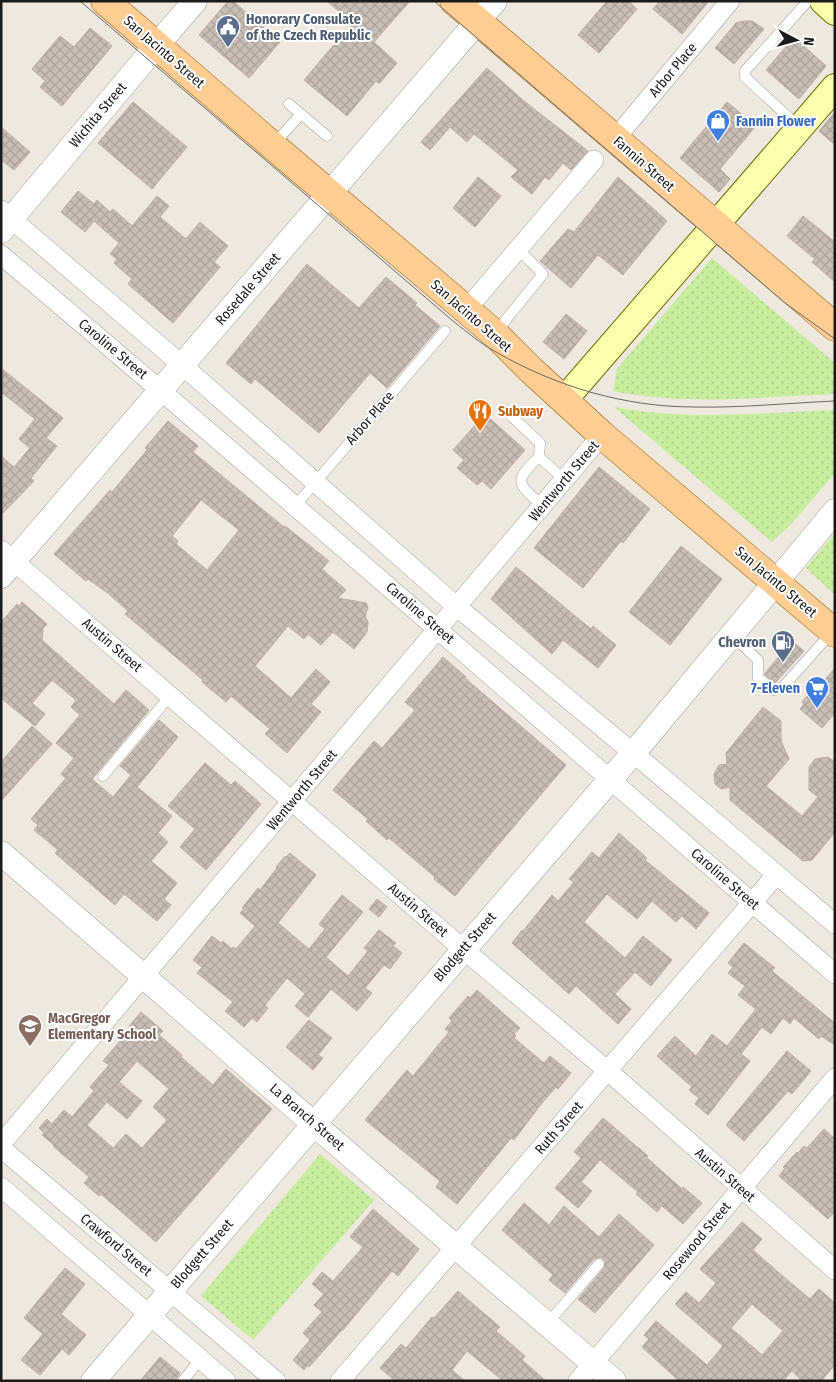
<svg xmlns="http://www.w3.org/2000/svg" width="836" height="1382" viewBox="0 0 836 1382" font-family="'Fira Sans Condensed',sans-serif">
<defs>
<pattern id="grass-dots" width="8" height="8" patternUnits="userSpaceOnUse" patternTransform="scale(1.25)"><rect width="8" height="8" fill="#c8ed9f"/><path d="M2 2h.1M6 6h.1" fill="none" stroke="#abcb88" stroke-width="1.8" stroke-linecap="round"/></pattern>
<pattern id="building-cross-hatch" width="8" height="8" patternUnits="userSpaceOnUse" patternTransform="scale(1.25)"><rect width="8" height="8" fill="#c9beb5"/><path d="M0 0l8 8M0 8l8-8" fill="none" stroke="#aca39b"/></pattern>
</defs>
<rect width="100%" height="100%" fill="#eee8df"/>
<!-- grass -->
<path fill="url(#grass-dots)" d="M712,258L835,363V394C760,397 686,406 613,391L617,369Z
M614,407C687,421 761,413 835,410V473L793,522L772,542Z
M835,533V595L806,568Z
M320,1154L374,1200L253,1340L201,1296Z"/>
<!-- building -->
<path fill="url(#building-cross-hatch)" stroke="#c0ada0" fill-rule="evenodd" d="M228,1H233L280,42L249,78L199,35Z
M327,1H410L374,42L397,63L379,84L376,81L347,116L304,80L326,54L353,24Z
M607,1H628L637,9L599,53L578,35Z
M660,1H709L682,34L653,9Z
M745,21H752L764,29L734,64L715,48L736,23Z
M90,28L112,46L62,106L40,87L45,81L32,69L60,36L74,47Z
M794,37L826,66L799,99L766,70Z
M487,68L524,101L588,151L571,170L563,163L549,180L545,177L532,194L511,177L518,170L474,134L467,142L450,127L430,150L421,142Z
M133,102L187,147L152,189L98,143Z
M727,102L756,126L720,169L730,179L719,192L680,158Z
M835,112V145L819,131Z
M1,127L30,152L14,170L1,160Z
M478,177L501,196L475,227L453,208Z
M618,177L667,221L623,275L598,255L571,288L540,261L568,229L574,232Z
M78,191L94,204L97,200L110,212L113,209L132,226L157,196L169,206L160,217L186,239L200,222L228,246L214,262L220,267L173,323L128,284L132,279L114,263L117,259L110,254L119,243L94,221L85,232L61,212Z
M803,216L835,242V282L812,262L815,259L787,236Z
M307,264L359,308L386,277L417,303L415,305L440,326L387,388L370,373L319,433L255,379L251,384L226,363Z
M566,314L587,331L564,359L543,342Z
M1,368L63,418L46,438L57,446L31,478L34,481L1,515V456L14,467L30,448L19,439L35,419L1,392Z
M485,414L525,450L491,489L482,481L477,485L457,468L464,460L453,450Z
M168,421L198,446L193,452L284,527L285,526L329,561L322,569L346,590L338,598L366,603L368,608L365,616L368,622L367,632L354,649L333,632L321,645L308,634L304,639L288,626L255,666L291,698L316,669L330,682L311,704L321,712L287,753L265,734L270,729L231,696L226,702L202,682L203,680L125,614L128,611L109,594L88,579L86,581L54,554L110,490L112,492L147,450L145,448ZM201,500L239,530L207,570L176,544L178,541L172,536Z
M599,467L650,509L623,543L621,541L583,588L534,548Z
M681,546L722,579L670,645L629,612Z
M516,567L591,629L593,626L616,645L598,668L563,640L552,654L491,599Z
M22,602L47,624L43,628L42,640L114,704L126,690L149,710L92,779L113,797L131,775L120,766L159,720L178,737L137,787L172,816L158,833L168,842L151,861L177,883L164,899L171,905L157,921L124,894L115,905L55,853L58,850L34,830L38,825L31,819L66,778L61,774L74,758L56,743L80,715L71,707L76,700L52,680L32,703L45,714L35,726L1,698V622L17,604L19,606Z
M792,641L804,651L775,683L765,675V673Z
M443,657L466,677L465,678L566,765L455,896L434,879L435,877L389,838L387,840L366,821L368,819L333,790L374,741L382,748L415,710L405,702Z
M835,668V713L822,728L800,709L804,704L802,702L815,686L817,689Z
M763,707L781,721V741L789,759L766,786L802,816L818,797L809,790V767L815,759L828,757L835,762V832L812,860L803,861L730,800V787L721,789L715,784L714,774L719,765L727,764L726,753Z
M32,726L52,744L1,801V762Z
M205,763L231,785L235,781L261,804L206,870L180,847L195,829L168,806Z
M619,833L647,858L645,860L709,913L696,929L682,916L676,922L652,901L637,919L607,894L584,922L625,958L643,936L672,960L651,986L635,972L615,994L631,1009L618,1024L576,986L569,994L512,943L522,930L523,931L552,895L558,901L574,882L569,879L592,852L599,858Z
M290,853L316,875L278,923L309,949L325,929L319,924L342,895L363,912L326,957L348,976L368,951L364,948L379,930L396,943L393,946L402,953L390,969L384,965L365,988L372,993L357,1011L331,989L308,1017L295,1006L305,994L287,978L265,1005L268,1008L257,1022L252,1018L244,1027L225,1011L233,1002L197,973L202,967L193,960L212,936L221,943L223,941L232,949L233,947L236,949L255,926L240,913L244,909L242,908L258,888L260,890L277,868L276,867L285,856L286,857Z
M377,899L387,907L379,917L369,909Z
M744,943L775,968L772,971L835,1023V1045L821,1036L819,1039L794,1018L790,1024L783,1018L771,1034L762,1027L741,1054L750,1061L708,1115L695,1104L699,1098L689,1090L692,1087L657,1056L675,1036L696,1056L712,1034L727,1046L756,1009L738,995L745,986L728,973L733,967L728,963Z
M477,990L520,1028L514,1034L516,1036L514,1038L544,1063L550,1056L571,1073L558,1089L556,1087L542,1103L514,1140L511,1138L457,1204L436,1187L440,1181L365,1120L407,1070L413,1076L449,1032L445,1029L452,1021L449,1018L468,996L470,998Z
M141,1012L163,1031L159,1035L182,1055L181,1057L213,1085L226,1069L272,1109L156,1242L101,1194L99,1196L84,1183L89,1177L53,1146L54,1145L42,1135L44,1133L39,1128L47,1119L52,1124L64,1110L72,1117L94,1091L90,1087L109,1065L103,1061L131,1028L129,1026ZM137,1061L169,1089L153,1107L167,1120L142,1148L126,1134L113,1148L87,1125L107,1102L127,1119L142,1101L119,1082Z
M309,1020L332,1038L318,1055L323,1058L313,1070L286,1047Z
M787,1051L811,1071L792,1094L788,1091L744,1141L726,1125Z
M603,1118L648,1156L646,1157L682,1189L683,1187L702,1203L683,1224L662,1206L657,1212L636,1194L638,1192L600,1160L581,1182L592,1191L578,1208L555,1188L581,1158L574,1152Z
M824,1129L835,1139V1211L828,1219L779,1176L785,1168L783,1167L797,1152L798,1153L804,1146L807,1148Z
M524,1203L549,1225L564,1206L599,1237L619,1214L654,1245L595,1313L578,1299L604,1268L605,1261L601,1257L594,1259L565,1293L549,1280L553,1275L502,1230Z
M373,1209L419,1249L398,1276L392,1271L343,1330H342L309,1367L308,1365L304,1370L293,1360L310,1340L303,1333L322,1312L314,1305L324,1294L312,1284L322,1272L333,1281L363,1247L350,1237Z
M742,1222L762,1239L753,1250L785,1278L810,1299L819,1289L835,1303V1365L821,1381H802L792,1371L783,1381H679L642,1347L649,1339L644,1335L656,1321L707,1365L723,1346L675,1304L686,1292L699,1303L716,1283L700,1269ZM752,1304L783,1331L762,1355L731,1328Z
M65,1268L85,1284L61,1314L86,1335L69,1355L62,1349L40,1375L21,1360L43,1334L24,1318Z
M458,1291L500,1327L496,1331L525,1356L522,1360L546,1381H503L467,1351L452,1370L465,1381H395L380,1368L401,1344L406,1348L432,1317L434,1318Z
M160,1357L180,1373L177,1378L174,1381H140Z"/>
<g fill="none" stroke-linecap="round" stroke-linejoin="round">
<!-- service casing -->
<g stroke="#a2a2a2" stroke-width="11">
<path id="service" d="M289,104L327,136
M799,127L745,77V71L808,1
M273,145L301,114
M496,334L508,317L543,274L518,249
M506,411L540,443L539,457L565,480
M539,457C512,482 518,484 543,506
M296,505L445,331
M733,636L758,660V678L773,690L781,689L832,632
M103,776L170,696
M547,1324L599,1264
M183,1381L201,1358"/>
</g>
<!-- minor casing -->
<g stroke="#a2a2a2" stroke-width="20">
<path id="minor" d="M615,139L730,1
M1,210L182,365L456,606L650,767L835,924
M1,255C282,491 557,735 835,974
M466,310L594,160
M1,550L463,949L608,1071L835,1270
M1,1144L602,435
M1,1148L276,1381
M1,1187L226,1381
M340,1381L776,875
M578,1381L835,1078"/>
</g>
<!-- tertiary casing -->
<g stroke="#a2a2a2" stroke-width="25">
<path id="tertiary" d="M1,231L146,58L195,1
M1,576L495,1
M1,853L456,1247L614,1381
M93,1381L646,738L835,511"/>
</g>
<!-- secondary casing -->
<g stroke="#6b7300" stroke-width="28">
<path id="secondary" d="M823,1L835,12
M564,400L835,87"/>
</g>
<!-- primary casing -->
<g stroke="#915c00" stroke-width="29">
<path id="primary" d="M105,1L273,146L496,335L531,370L602,435L835,633
M454,1L835,327"/>
</g>
<!-- service -->
<use href="#service" stroke="#fff" stroke-width="10"/>
<!-- minor -->
<use href="#minor" stroke="#fff" stroke-width="19"/>
<!-- tertiary -->
<use href="#tertiary" stroke="#fff" stroke-width="24"/>
<!-- secondary -->
<use href="#secondary" stroke="#fdffac" stroke-width="26"/>
<!-- primary -->
<use href="#primary" stroke="#ffcc92" stroke-width="28"/>
<!-- tram -->
<path stroke="#696969" stroke-width="1" d="M80,1L453,321C467,332 481,344 496,352C557,387 625,407 695,407C741,408 788,403 835,401
M434,1L785,303L835,339"/>
</g>
<!-- icons -->
<defs>
<g id="civic-pin" transform="scale(1.25)"><path d="M0 17L-7.5 6A9.5 9.5 0 1 1 7.5 6Z" fill="#5c6f8a" stroke="#fff"/><path d="M-.6-6.5H3V-4.5H.6V-3L4-1V1h2V6H-6V1h2V-1L-.6-3ZM-1.2 2.5V6h2.4V2.5Z" fill="#fff"/></g>
<g id="shop-pin" transform="scale(1.25)"><path d="M0 17L-7.5 6A9.5 9.5 0 1 1 7.5 6Z" fill="#3f7fe0" stroke="#fff"/><path d="M-5-2.5h2.3a2.7 3.5 0 0 1 5.4 0H5L5.5 6h-11ZM-1.5-2.5h3a1.5 2.3 0 0 0-3 0Z" fill="#fff"/></g>
<g id="restaurant-pin" transform="scale(1.25)"><path d="M0 17L-7.5 6A9.5 9.5 0 1 1 7.5 6Z" fill="#e8710a" stroke="#fff"/><path d="M-5-6h1v4h1v-4h1v4h1v-4h1v5L-1.5 .5V6h-2V.5L-5-1ZM5-6V6H3V1.5H1.5Q1.5-4 5-6Z" fill="#fff"/></g>
<g id="fuel-pin" transform="scale(1.25)"><path d="M0 17L-7.5 6A9.5 9.5 0 1 1 7.5 6Z" fill="#5c6f8a" stroke="#fff"/><path d="M-5.5-6h7V0h2V4h1.3V-2.5L3-4.5l.8-.8L6-3V5H2.5V1h-1V6h-7ZM-4.2-4.7v3.2H.2V-4.7Z" fill="#fff"/></g>
<g id="supermarket-pin" transform="scale(1.25)"><path d="M0 17L-7.5 6A9.5 9.5 0 1 1 7.5 6Z" fill="#3f7fe0" stroke="#fff"/><path d="M-6-5.5h2.5l.6 2H6L4.5 2H-2.5L-4.4-4H-6ZM-1.5 3.2a1.3 1.3 0 1 0 .1 0ZM3 3.2a1.3 1.3 0 1 0 .1 0Z" fill="#fff"/></g>
<g id="school-pin" transform="scale(1.25)"><path d="M0 17L-7.5 6A9.5 9.5 0 1 1 7.5 6Z" fill="#8d6e63" stroke="#fff"/><path d="M0-5L7-2L0 1L-7-2ZM-4 1L0 2.5L4 1V4Q0 6-4 4Z" fill="#fff"/></g>
</defs>
<g fill-rule="evenodd">
<use href="#civic-pin" x="228" y="27"/>
<use href="#shop-pin" x="718" y="121"/>
<use href="#restaurant-pin" x="480" y="411"/>
<use href="#fuel-pin" x="783" y="642"/>
<use href="#supermarket-pin" x="817" y="688"/>
<use href="#school-pin" x="30" y="1026"/>
</g>
<g text-anchor="middle" dominant-baseline="central" stroke-width="4" stroke-linejoin="round" paint-order="stroke">
<!-- service labels -->
<g font-size="14" font-weight="bold" fill="#4e5e75" stroke="#fff" text-anchor="start">
<text x="246" y="19">Honorary Consulate<tspan x="246" dy="16">of the Czech Republic</tspan></text>
<text x="766" y="642" text-anchor="end">Chevron</text>
</g>
<!-- street labels -->
<g font-size="14" fill="#1b1b1b" stroke="#fff">
<text transform="translate(164 52) rotate(41)">San Jacinto Street</text>
<text transform="translate(673 70) rotate(-50)">Arbor Place</text>
<text transform="translate(98 115) rotate(-50)">Wichita Street</text>
<text transform="translate(644 164) rotate(41)">Fannin Street</text>
<text transform="translate(248 289) rotate(-49)">Rosedale Street</text>
<text transform="translate(471 316) rotate(41)">San Jacinto Street</text>
<text transform="translate(113 349) rotate(40)">Caroline Street</text>
<text transform="translate(370 418) rotate(-49)">Arbor Place</text>
<text transform="translate(564 481) rotate(-50)">Wentworth Street</text>
<text transform="translate(776 582) rotate(40)">San Jacinto Street</text>
<text transform="translate(420 613) rotate(41)">Caroline Street</text>
<text transform="translate(112 645) rotate(41)">Austin Street</text>
<text transform="translate(302 790) rotate(-50)">Wentworth Street</text>
<text transform="translate(725 879) rotate(41)">Caroline Street</text>
<text transform="translate(418 910) rotate(41)">Austin Street</text>
<text transform="translate(465 947) rotate(-49)">Blodgett Street</text>
<text transform="translate(307 1117) rotate(41)">La Branch Street</text>
<text transform="translate(559 1128) rotate(-49)">Ruth Street</text>
<text transform="translate(725 1175) rotate(41)">Austin Street</text>
<text transform="translate(697 1241) rotate(-50)">Rosewood Street</text>
<text transform="translate(116 1245) rotate(40)">Crawford Street</text>
<text transform="translate(202 1254) rotate(-49)">Blodgett Street</text>
</g>
<!-- shop labels -->
<g font-size="14" font-weight="bold" fill="#366cbe" stroke="#fff" text-anchor="start">
<text x="736" y="121">Fannin Flower</text>
<text x="800" y="688" text-anchor="end">7-Eleven</text>
</g>
<!-- food labels -->
<g font-size="14" font-weight="bold" fill="#c56008" stroke="#fff" text-anchor="start">
<text x="498" y="411">Subway</text>
</g>
<!-- education labels -->
<g font-size="14" font-weight="bold" fill="#785e54" stroke="#fff" text-anchor="start">
<text x="48" y="1018">MacGregor<tspan x="48" dy="16">Elementary School</tspan></text>
</g>
</g>
<!-- border -->
<rect width="836" height="1382" fill="none" stroke="#1b1b1b" stroke-width="5"/>
<!-- north arrow -->
<g transform="translate(796 40) rotate(96)" stroke="#ffffff" stroke-width="4" paint-order="stroke">
<path d="M0-4L9 19L0 12L-9 19Z" fill="#1b1b1b"/>
<text y="-8" font-size="14" font-weight="bold" text-anchor="middle" fill="#1b1b1b">N</text>
</g>
</svg>
